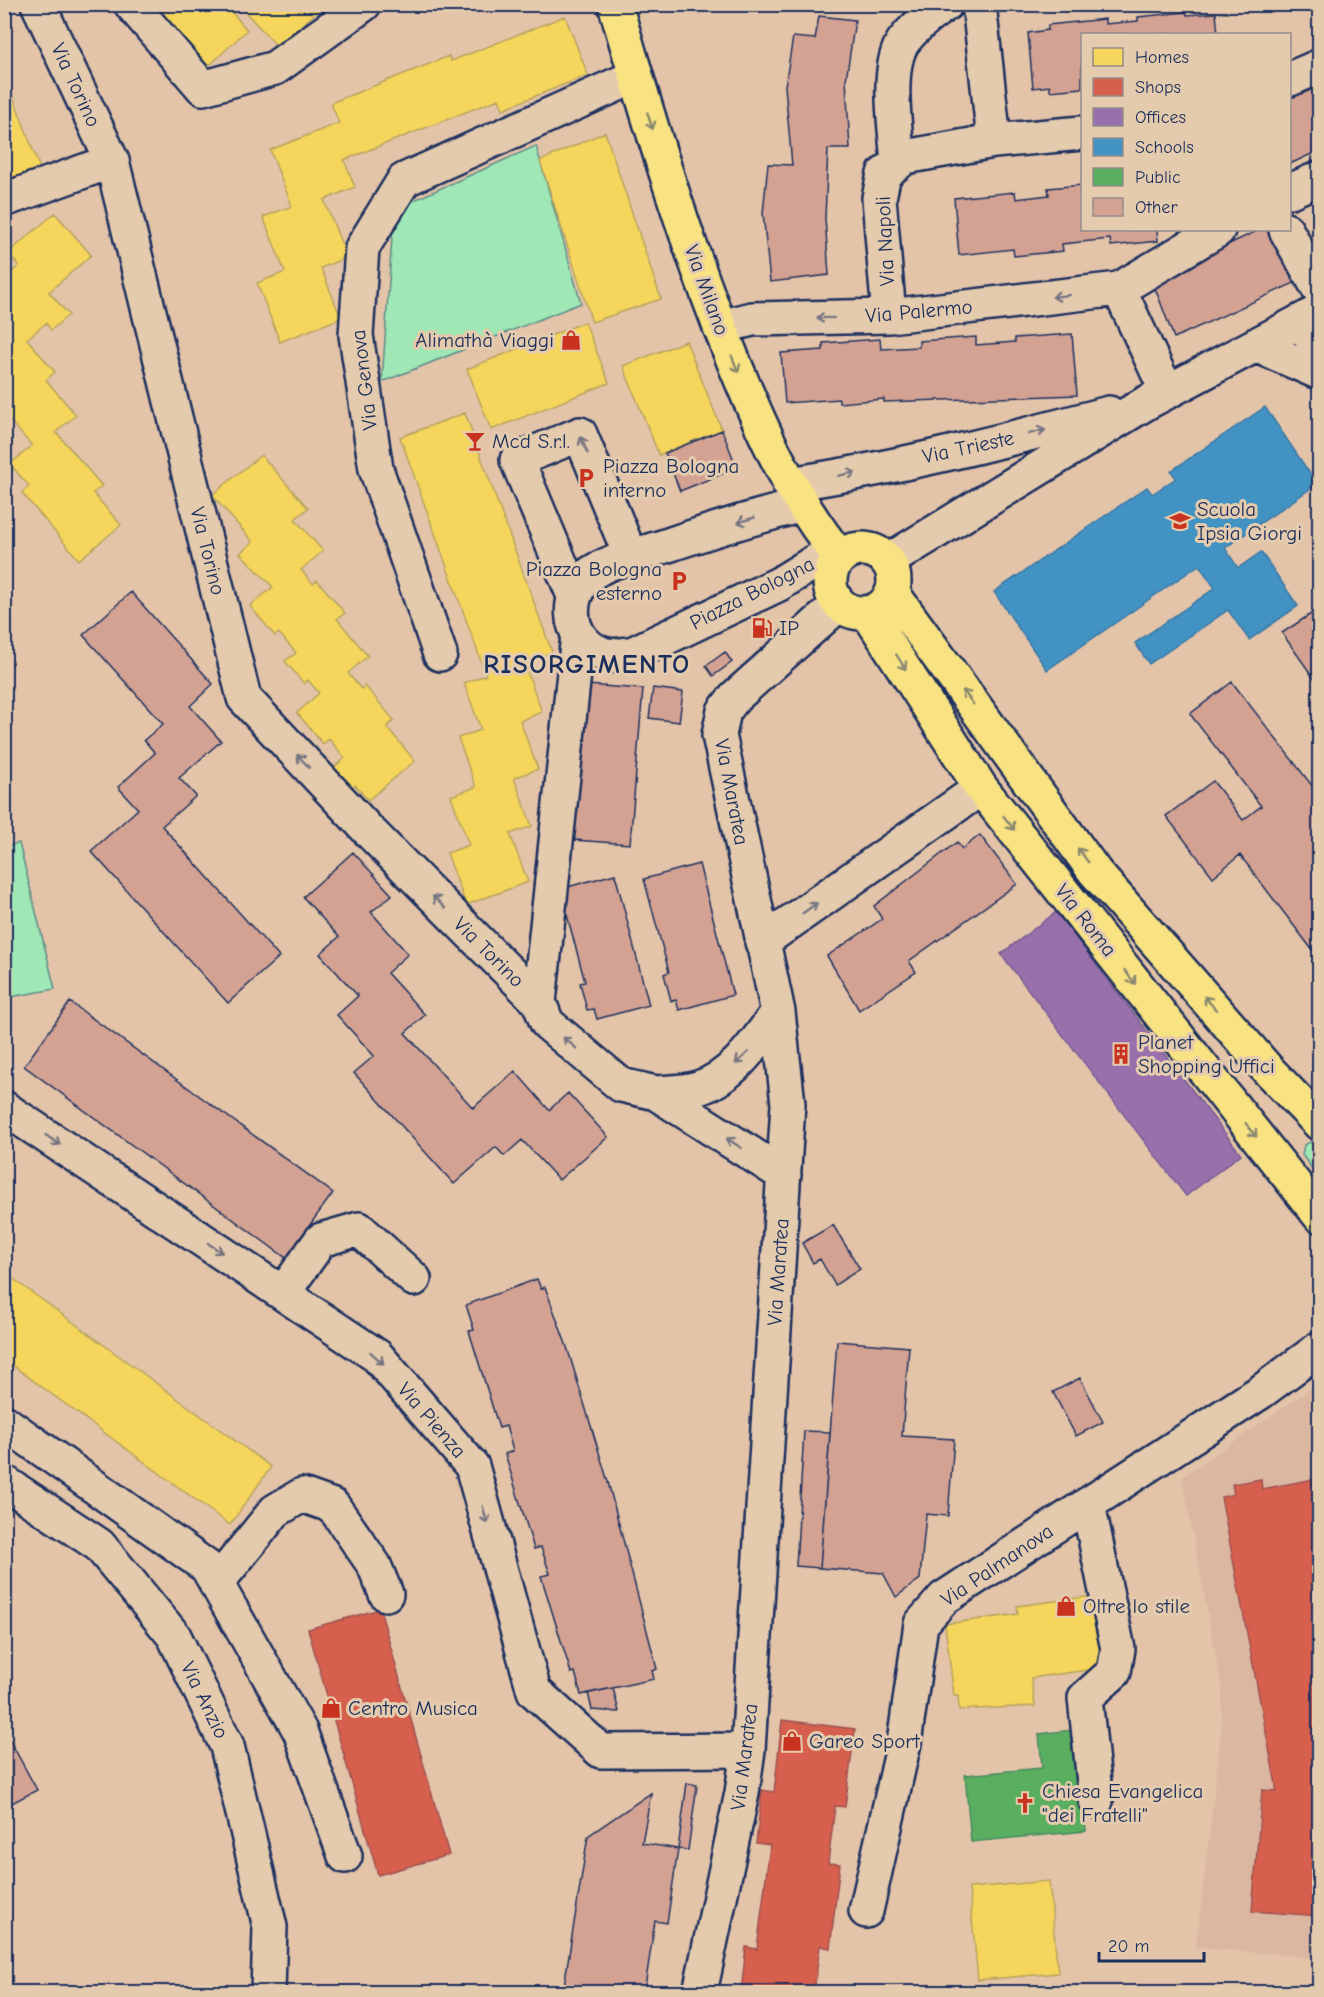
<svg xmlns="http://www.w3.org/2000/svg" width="1324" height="1997" viewBox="0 0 1324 1997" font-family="'Comic Neue',sans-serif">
<rect width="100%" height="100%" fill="#e4c4a8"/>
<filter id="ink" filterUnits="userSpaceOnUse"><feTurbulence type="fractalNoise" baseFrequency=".0167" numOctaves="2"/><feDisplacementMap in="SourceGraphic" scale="12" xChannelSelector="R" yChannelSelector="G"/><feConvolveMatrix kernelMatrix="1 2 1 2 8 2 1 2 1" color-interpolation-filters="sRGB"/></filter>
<g filter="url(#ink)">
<!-- built -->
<path fill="#dbb7a1" d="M1319,1383V1958L1196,1947L1222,1723V1689L1182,1477Z"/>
<!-- green -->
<path fill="#9fe7b4" stroke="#5d8b89" stroke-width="1.5" d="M536,146L581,303L382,382L394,209Z
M19,843L55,989L5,998V847Z
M1310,1142L1319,1147V1178L1302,1155L1304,1145Z"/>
<!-- homes -->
<path fill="#f6d55c" stroke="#b4a35d" stroke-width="1.5" d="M143,4H225L247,30L212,63L200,70Z
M242,4H326L277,46L245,12Z
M565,16L588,75L503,109L499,99L344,160L355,187L324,200L347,257L321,268L341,318L280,342L257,283L285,272L263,217L292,206L270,150L339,123L331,103L449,56L451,61Z
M4,72L42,174L4,187Z
M605,132L661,299L592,322L540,161Z
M55,213L91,255L49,292L69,315L51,330L46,323L27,339L55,372L46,380L76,415L56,432L102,486L93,493L121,525L79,560L22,493L29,486L10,464L32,446L4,414V279L19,266L8,253Z
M585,322L609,383L491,430L467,369Z
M686,341L722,430L659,455L623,366Z
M465,413L552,652L524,663L542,712L520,721L538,769L514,778L532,826L510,834L528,882L466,905L447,853L469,845L451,796L476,787L458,738L481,730L464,683L486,675L400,437Z
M261,455L308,508L295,519L323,551L301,570L313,584L317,580L345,613L337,619L368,656L348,673L361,689L365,686L394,720L387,727L415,761L368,800L355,785L349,789L332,769L345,758L329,739L323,744L297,713L319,693L308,680L304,684L285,661L296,653L279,633L275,636L250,606L273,587L240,553L253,542L212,495Z
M4,1272L271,1467L230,1525L4,1359Z
M1100,1595L1109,1667L1031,1678L1035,1706L959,1710L958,1696H954L945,1624L1018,1614L1017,1606Z
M1049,1881L1058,1973L978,1980L969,1888Z"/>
<!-- shops -->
<path fill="#d6604d" stroke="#9e5152" stroke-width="1.5" d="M1320,1478V1916L1252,1911L1262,1790L1276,1791V1785L1221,1497L1234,1494L1232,1484L1261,1479L1262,1489Z
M380,1609L449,1855L378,1875L308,1629Z
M782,1720L855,1729L845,1807L835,1806L828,1863L840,1864L830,1948L820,1946L814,1992H741L746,1947L757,1949L770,1845L756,1843L762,1790L774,1792Z"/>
<!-- offices -->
<path fill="#9970ab" stroke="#735c94" stroke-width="1.5" d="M1056,912L1241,1154L1186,1196L1001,954Z"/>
<!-- schools -->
<path fill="#4393c3" stroke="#3775a5" stroke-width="1.5" d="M1265,407L1317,484L1225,548L1238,568L1261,552L1298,606L1249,640L1228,610L1149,664L1135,643L1215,588L1199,565L1047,670L994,592L1147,487L1152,494L1176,478L1171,471Z"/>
<!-- public -->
<path fill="#5aae61" stroke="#478860" stroke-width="1.5" d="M1072,1730L1075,1764H1080L1086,1831L971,1842L965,1775L1042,1768L1039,1734Z"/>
<!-- building -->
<path fill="#d4a293" stroke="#1b2f5e" stroke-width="1.5" d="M1186,12L1187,15L1216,13L1218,34H1082V88L1050,91V86L1033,88L1028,33L1048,30V25L1105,19V24L1138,21V17Z
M819,16L855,20L846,80L850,149H828L825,218L829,275L770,282L763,213L768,164L792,165L785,86L793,37L815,39Z
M1320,81V150L1290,164V95Z
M1082,185V230H1157L1158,241L1111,246L1110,239L1062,244L1063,251L1014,256L1013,249L959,255L954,198L1015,192L1016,199L1049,195L1048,188Z
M1259,230H1278L1303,279L1174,338L1152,280Z
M1072,334L1077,395L884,402V399L839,403V399L785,403L781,353L823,350V343L880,339L881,349L919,347V341L976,337V345L1015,342V338Z
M722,430L737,468L680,491L665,453Z
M131,592L213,684L190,706L221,741L179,778L196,796L162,826L279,957L228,1003L91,851L138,809L118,787L155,753L144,740L163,724L83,635Z
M1320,608V687L1282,633Z
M725,652L732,662L713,676L706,666Z
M1232,682L1320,796V865L1315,868L1320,874V960L1240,855L1213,877L1166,816L1213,781L1243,820L1261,806L1190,714Z
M587,685L643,689L630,844L574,840Z
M653,688L683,692L679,722L649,718Z
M980,835L1017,884L909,961L916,972L859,1010L827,956L882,919L874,906L957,842L962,849Z
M353,852L392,895L371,912L408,954L387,973L425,1015L405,1033L473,1108L515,1071L549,1110L568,1093L608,1137L559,1180L522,1140L504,1156L496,1147L454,1184L354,1073L374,1056L337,1015L358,996L320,954L339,937L303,897Z
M699,864L733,995L679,1010L676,1000L671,1001L664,974L669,972L644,879Z
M615,874L649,1005L597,1019L594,1009L587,1010L580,983L585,982L560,889Z
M70,1002L333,1193L286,1258L24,1066Z
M833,1225L860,1269L835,1285L820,1259L813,1263L802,1243Z
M537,1279L541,1289L545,1287L567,1347L608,1482L657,1669L652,1671L654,1679L581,1695L575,1672L571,1673L541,1576L550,1574L541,1547L534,1549L505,1454L513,1451L506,1426L499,1428L469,1331L474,1330L466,1305Z
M837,1341L909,1347L902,1436L954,1439L948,1516L926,1514L920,1579L896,1597L883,1573L820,1568Z
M1080,1378L1103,1422L1076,1436L1053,1392Z
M804,1431L830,1432L820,1568L796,1566Z
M613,1688L619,1712L592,1710L588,1693Z
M8,1737L37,1790L4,1807V1739Z
M687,1783L697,1785L688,1850L678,1849Z
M651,1793L642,1843L678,1849L667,1923L655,1921L645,1987L659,1989L658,1992H563L588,1836Z"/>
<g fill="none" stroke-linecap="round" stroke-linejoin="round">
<!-- minor casing -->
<g stroke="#1b2f5e" stroke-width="38">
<path id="minor" d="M38,4L112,161L244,698L370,832L539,1002L547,1023L621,1085L656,1093L784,1175
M131,4L203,88L275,68L364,4
M1290,79L1320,66
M994,141L1082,133
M898,163C896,131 885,69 903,42C914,27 931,14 946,4
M1290,191L1320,178
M4,200L112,161
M1286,230L1320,291
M1119,289L1167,392
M889,316L879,198L884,174L905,157L994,141L979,4
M1299,323L1320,345
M720,327L752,319L889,316L1119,289L1218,230
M1256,345L1320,373
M789,484C897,468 1004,441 1109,413
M803,505C754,517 706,532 659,548C639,554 616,559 598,569C563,587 563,640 603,654C613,657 624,655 634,653L779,584L834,550
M888,561L1146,403L1320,311
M574,596L517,460L580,434L631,557
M440,654L376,469L356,335L362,248L404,180L636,76
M762,942L981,788
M539,1002L578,635
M656,1093C669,1092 685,1092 698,1088C734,1077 757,1041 778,1012
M4,1108L377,1356L472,1466L534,1691L601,1751L748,1750
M283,1293L321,1240L359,1229L414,1279
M4,1422L207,1567L300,1731L345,1856
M4,1482L99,1545L174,1636L227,1746L270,1927L268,1992
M1088,1504L1118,1649L1114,1672L1085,1698L1096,1801
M216,1584L275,1511L302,1495L333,1506L374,1565L386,1594
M866,1911L904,1743L921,1624L944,1598L1262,1391L1320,1348
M700,1992L742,1793L748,1750L788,1104L778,1012L719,735L724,711L735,697L839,604"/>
</g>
<!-- major casing -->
<g stroke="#1b2f5e" stroke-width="38">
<path id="major" d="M615,4C649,121 684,237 729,350C758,422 790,496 840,557
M830 581a32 32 0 1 1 64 0a32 32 0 1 1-64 0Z
M893,594L1095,872L1269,1071L1320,1124
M868,613L981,788L1320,1216"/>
</g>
<!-- minor -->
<use href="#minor" stroke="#e5cbad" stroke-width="33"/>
<!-- major -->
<use href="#major" stroke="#f8e281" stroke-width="33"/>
</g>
<!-- one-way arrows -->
<defs><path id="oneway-shaft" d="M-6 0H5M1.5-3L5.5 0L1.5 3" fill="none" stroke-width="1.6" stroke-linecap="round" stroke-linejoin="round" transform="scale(1.5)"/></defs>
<g stroke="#8a8870">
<use href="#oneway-shaft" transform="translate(650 121) rotate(72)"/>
<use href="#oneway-shaft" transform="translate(735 364) rotate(68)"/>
<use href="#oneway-shaft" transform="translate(901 662) rotate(58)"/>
<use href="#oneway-shaft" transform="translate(968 697) rotate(-126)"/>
<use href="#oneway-shaft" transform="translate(1009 823) rotate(52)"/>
<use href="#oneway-shaft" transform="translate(1083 855) rotate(-126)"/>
<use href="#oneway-shaft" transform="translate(1130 977) rotate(52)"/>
<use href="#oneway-shaft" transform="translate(1210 1003) rotate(-131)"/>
<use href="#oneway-shaft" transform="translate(1251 1130) rotate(52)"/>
</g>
<g stroke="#767582">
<use href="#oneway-shaft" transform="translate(1061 296) rotate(173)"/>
<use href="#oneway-shaft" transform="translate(825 318) rotate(179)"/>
<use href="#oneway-shaft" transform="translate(1037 432) rotate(-14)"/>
<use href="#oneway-shaft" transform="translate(584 445) rotate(-113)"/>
<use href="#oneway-shaft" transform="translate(847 474) rotate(-12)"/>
<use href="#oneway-shaft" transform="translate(746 520) rotate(164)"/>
<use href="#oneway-shaft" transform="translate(303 761) rotate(-133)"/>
<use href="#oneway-shaft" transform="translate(439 902) rotate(-135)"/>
<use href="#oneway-shaft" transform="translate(810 908) rotate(-35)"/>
<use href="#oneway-shaft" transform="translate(570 1043) rotate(-140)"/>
<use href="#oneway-shaft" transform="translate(742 1058) rotate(138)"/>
<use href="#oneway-shaft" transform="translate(53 1140) rotate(34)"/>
<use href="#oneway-shaft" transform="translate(734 1143) rotate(-147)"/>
<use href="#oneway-shaft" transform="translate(215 1248) rotate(34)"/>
<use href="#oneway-shaft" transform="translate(377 1358) rotate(42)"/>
<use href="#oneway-shaft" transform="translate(485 1515) rotate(75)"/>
</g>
</g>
<!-- icons -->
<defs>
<g id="shop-bare" transform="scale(1.62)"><path d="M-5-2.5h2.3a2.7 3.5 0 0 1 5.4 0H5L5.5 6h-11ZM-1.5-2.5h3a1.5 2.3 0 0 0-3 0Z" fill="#c8321e" stroke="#e5cbad" stroke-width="2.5" paint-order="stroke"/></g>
<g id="bar-bare" transform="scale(1.62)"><path d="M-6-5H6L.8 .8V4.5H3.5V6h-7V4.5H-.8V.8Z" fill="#c8321e" stroke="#e5cbad" stroke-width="2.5" paint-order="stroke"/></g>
<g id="parking-bare" transform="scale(1.62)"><path d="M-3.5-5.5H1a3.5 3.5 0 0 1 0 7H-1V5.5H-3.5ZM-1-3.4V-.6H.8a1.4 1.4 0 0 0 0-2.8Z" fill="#c8321e" stroke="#e5cbad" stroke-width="2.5" paint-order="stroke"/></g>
<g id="school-bare" transform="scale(1.62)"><path d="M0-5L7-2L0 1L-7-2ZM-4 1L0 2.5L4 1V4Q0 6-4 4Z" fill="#c8321e" stroke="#e5cbad" stroke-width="2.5" paint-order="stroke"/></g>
<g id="fuel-bare" transform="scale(1.62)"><path d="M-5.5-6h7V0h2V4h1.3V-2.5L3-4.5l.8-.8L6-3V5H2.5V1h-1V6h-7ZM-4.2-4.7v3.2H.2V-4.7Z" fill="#c8321e" stroke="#e5cbad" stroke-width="2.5" paint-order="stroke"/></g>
<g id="building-bare" transform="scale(1.62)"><path d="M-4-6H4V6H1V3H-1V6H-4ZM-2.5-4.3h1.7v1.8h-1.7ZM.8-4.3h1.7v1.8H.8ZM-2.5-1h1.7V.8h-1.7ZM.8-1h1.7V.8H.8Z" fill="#c8321e" stroke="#e5cbad" stroke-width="2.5" paint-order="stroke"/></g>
<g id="church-bare" transform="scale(1.62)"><path d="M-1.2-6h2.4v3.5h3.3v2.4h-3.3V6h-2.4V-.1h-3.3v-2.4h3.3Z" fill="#c8321e" stroke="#e5cbad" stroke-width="2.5" paint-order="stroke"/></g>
</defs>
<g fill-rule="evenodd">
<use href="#shop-bare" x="571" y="340"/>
<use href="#bar-bare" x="475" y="441"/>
<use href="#parking-bare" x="586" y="478"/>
<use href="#school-bare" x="1180" y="521"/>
<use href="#parking-bare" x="679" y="581"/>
<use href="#fuel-bare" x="762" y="628"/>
<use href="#building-bare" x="1121" y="1054"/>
<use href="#shop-bare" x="1066" y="1606"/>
<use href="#shop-bare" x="331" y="1708"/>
<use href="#shop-bare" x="792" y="1741"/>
<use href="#church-bare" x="1025" y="1803"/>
</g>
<g text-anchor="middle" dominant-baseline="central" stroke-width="6" stroke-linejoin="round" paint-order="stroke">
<!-- street labels -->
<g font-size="21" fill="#1b2f5e" stroke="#e5cbad">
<text transform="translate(76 85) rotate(65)">Via Torino</text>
<text transform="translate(885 241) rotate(-93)">Via Napoli</text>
<text transform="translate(707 290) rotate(70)">Via Milano</text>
<text transform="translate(919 311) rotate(-5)">Via Palermo</text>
<text transform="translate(364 380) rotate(-97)">Via Genova</text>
<text transform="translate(968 447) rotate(-12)">Via Trieste</text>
<text transform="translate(208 551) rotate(76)">Via Torino</text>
<text transform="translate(752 593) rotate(-27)">Piazza Bologna</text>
<text transform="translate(732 792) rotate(79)">Via Maratea</text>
<text transform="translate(1086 920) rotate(52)">Via Roma</text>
<text transform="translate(489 952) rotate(45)">Via Torino</text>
<text transform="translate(778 1272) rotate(-86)">Via Maratea</text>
<text transform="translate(432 1420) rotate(49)">Via Pienza</text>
<text transform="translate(997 1565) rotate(-34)">Via Palmanova</text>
<text transform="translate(205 1700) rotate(64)">Via Anzio</text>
<text transform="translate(744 1757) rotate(-83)">Via Maratea</text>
</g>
<!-- poi labels -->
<g font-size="21" fill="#1b2f5e" stroke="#e5cbad" text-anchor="start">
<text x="554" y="340" text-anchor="end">Alimathà Viaggi</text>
<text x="492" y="441">Mcd S.r.l.</text>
<text x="603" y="466">Piazza Bologna<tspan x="603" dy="24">interno</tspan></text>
<text x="1197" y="509">Scuola<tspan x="1197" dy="24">Ipsia Giorgi</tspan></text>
<text x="662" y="569" text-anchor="end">Piazza Bologna<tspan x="662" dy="24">esterno</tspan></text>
<text x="779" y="628">IP</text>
<text x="1138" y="1042">Planet<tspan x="1138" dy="24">Shopping Uffici</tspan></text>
<text x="1083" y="1606">Oltre lo stile</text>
<text x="348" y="1708">Centro Musica</text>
<text x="809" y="1741">Gareo Sport</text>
<text x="1042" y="1791">Chiesa Evangelica<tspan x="1042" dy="24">"dei Fratelli"</tspan></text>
</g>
<!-- district labels -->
<g font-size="27" font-weight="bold" letter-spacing="1.5" fill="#1b2f5e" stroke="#e5cbad">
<text x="587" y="664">RISORGIMENTO</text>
</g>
</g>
<!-- margin -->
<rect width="1324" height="1997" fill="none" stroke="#e5cbad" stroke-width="24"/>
<rect x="12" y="12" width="1300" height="1973" fill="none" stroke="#1b2f5e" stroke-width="2" filter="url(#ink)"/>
<!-- legend -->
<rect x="1081" y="33" width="210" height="198" fill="#e5cbad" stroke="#948d8d" stroke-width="1.5"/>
<rect x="1093" y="48" width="30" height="18" fill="#f6d55c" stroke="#948d8d" stroke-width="1.5"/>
<text x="1135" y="63" font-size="18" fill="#1b2f5e">Homes</text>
<rect x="1093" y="78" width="30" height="18" fill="#d6604d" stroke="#948d8d" stroke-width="1.5"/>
<text x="1135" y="93" font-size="18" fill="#1b2f5e">Shops</text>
<rect x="1093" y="108" width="30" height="18" fill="#9970ab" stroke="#948d8d" stroke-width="1.5"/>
<text x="1135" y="123" font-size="18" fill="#1b2f5e">Offices</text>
<rect x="1093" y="138" width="30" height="18" fill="#4393c3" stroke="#948d8d" stroke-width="1.5"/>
<text x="1135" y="153" font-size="18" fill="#1b2f5e">Schools</text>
<rect x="1093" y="168" width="30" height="18" fill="#5aae61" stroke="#948d8d" stroke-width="1.5"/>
<text x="1135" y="183" font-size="18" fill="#1b2f5e">Public</text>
<rect x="1093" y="198" width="30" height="18" fill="#d4a293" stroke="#948d8d" stroke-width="1.5"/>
<text x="1135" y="213" font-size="18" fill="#1b2f5e">Other</text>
<!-- scale -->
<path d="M1099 1952v9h105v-9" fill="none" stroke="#1b2f5e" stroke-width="3"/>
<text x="1108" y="1952" font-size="18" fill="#1b2f5e" stroke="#e5cbad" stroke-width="4.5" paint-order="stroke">20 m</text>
</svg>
